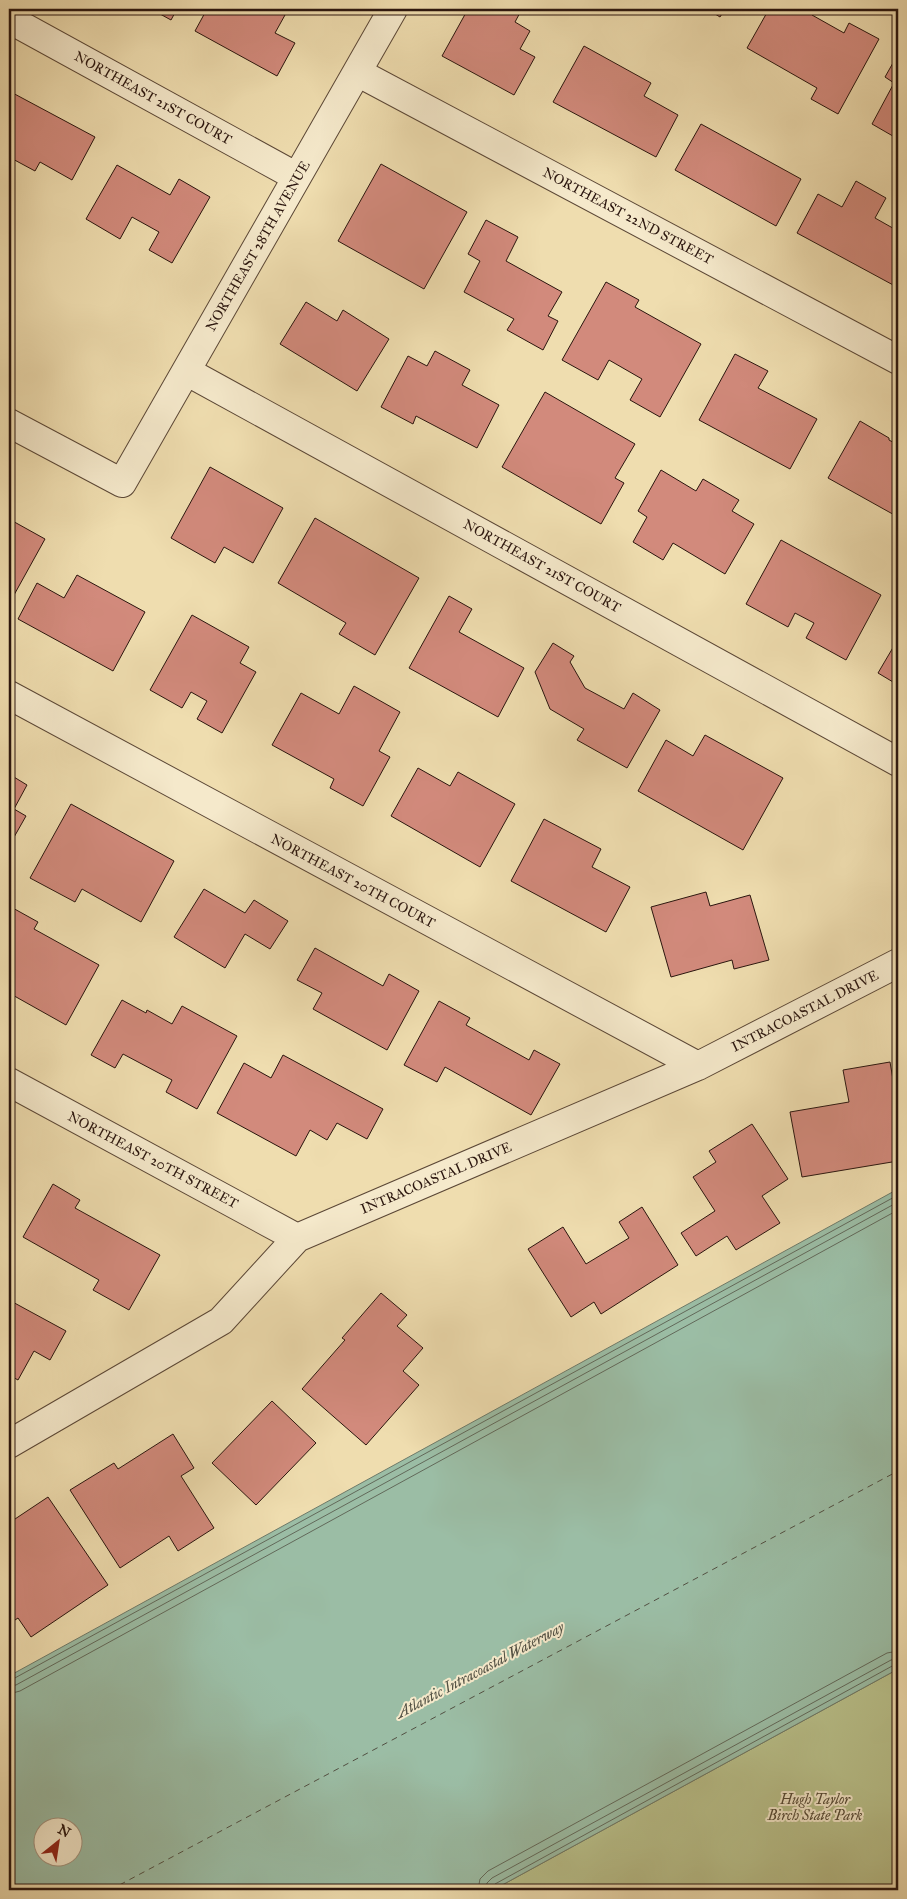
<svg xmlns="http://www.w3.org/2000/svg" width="907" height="1899" viewBox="0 0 907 1899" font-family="'IM FELL Great Primer',serif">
<rect width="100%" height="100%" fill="#efddaf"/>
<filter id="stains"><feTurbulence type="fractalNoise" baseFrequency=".004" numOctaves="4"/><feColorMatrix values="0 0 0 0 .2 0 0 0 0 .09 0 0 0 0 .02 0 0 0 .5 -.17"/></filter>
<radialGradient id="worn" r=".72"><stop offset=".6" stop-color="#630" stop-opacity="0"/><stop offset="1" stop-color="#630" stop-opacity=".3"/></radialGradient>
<!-- green -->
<path fill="#b9c18b" stroke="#726b4c" d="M898,1669V1890H493Z"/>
<!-- water -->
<path fill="#9bbda5" stroke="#6e7a69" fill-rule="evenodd" d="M898,1189V1669L493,1890H9V1676ZM42,1826H72V1856H42Z"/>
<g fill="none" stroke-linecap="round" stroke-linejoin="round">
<!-- shore -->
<path stroke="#62695a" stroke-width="1" d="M9,1680L13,1679L898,1195
M9,1686L16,1685L898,1202
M9,1694L20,1691L898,1210
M478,1890L480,1879L488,1871L887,1653L898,1651
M485,1890L487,1883L492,1878L891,1660L898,1658
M491,1890L495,1884L894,1665H898"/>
<!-- ferry -->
<path stroke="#525043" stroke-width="1" stroke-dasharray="6 5" stroke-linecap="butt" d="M110,1890L898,1471"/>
</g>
<!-- building -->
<path fill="#d28a7c" stroke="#2a150e" d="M151,9H177L171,20Z
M207,9H273L285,15L275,33L295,43L277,76L195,31Z
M468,9H522L515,22L530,31L520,49L535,57L514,95L442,56Z
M707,9H725L720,17Z
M769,9H815L812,15L844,33L849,23L879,39L838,114L811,99L817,88L747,48Z
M584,46L651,83L644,96L678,115L656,157L553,102Z
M898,54V139L872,124L894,83L885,77Z
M9,91L95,137L72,180L40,162L35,171L9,157Z
M701,124L801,179L776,226L675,170Z
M381,164L467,212L424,289L338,241Z
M117,165L170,195L179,179L210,197L172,263L149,250L159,232L132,217L120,239L86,219Z
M856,181L886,198L875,218L898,231V281L895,286L797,233L818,194L842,207Z
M486,220L518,237L506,261L562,292L548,316L558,321L543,350L507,330L514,319L464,292L480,261L468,254Z
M606,282L639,300L635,307L701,344L660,417L630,400L642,379L609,360L598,380L562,360Z
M306,302L337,321L343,310L389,339L357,391L280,344Z
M435,351L470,370L462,385L499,405L477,448L416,416L413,424L381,407L408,356L427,366Z
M735,354L768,371L758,388L817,419L790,469L699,420Z
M545,392L635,444L615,478L624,483L601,524L502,467Z
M860,421L889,438V440L898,445V517L828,478Z
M210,467L283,508L253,563L224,547L215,563L171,538Z
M661,470L696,491L703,479L739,500L732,511L754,524L725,574L673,543L663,560L633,542L647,517L638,511Z
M315,518L419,578L375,655L339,634L346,623L278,583Z
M9,519L45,539L9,604Z
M781,540L881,595L846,660L806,638L814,623L795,613L788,627L746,604Z
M77,575L145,612L113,671L18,619L37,583L64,598Z
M449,596L472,609L459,632L524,668L498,717L409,668Z
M192,615L249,647L240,663L256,672L222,733L197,719L207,701L191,692L182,708L150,690Z
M898,639V685L878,673Z
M553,643L574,656L570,662L585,688L624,709L633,693L660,710L627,768L577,740L584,729L550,709L535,672Z
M354,686L400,712L379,751L390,757L363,806L330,788L334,779L272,745L301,693L339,714Z
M705,735L783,778L743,850L638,791L666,740L693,756Z
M418,768L450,786L458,772L515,804L480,867L391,816Z
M9,774L27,785L14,809L26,816L9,846Z
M71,804L174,861L141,922L82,889L75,902L30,878Z
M544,819L601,849L592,867L630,887L606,932L511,881Z
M204,889L245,913L254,900L288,921L270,949L245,934L225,968L174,937Z
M706,892L710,906L750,895L769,960L734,969L732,960L671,977L651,907Z
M11,907L38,922L34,929L99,965L66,1025L9,993V912Z
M315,948L383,986L389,974L419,991L387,1050L313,1009L322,993L297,980Z
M122,1000L146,1013L147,1010L172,1024L182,1006L237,1036L197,1109L166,1092L172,1080L123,1054L115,1068L91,1055Z
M439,1001L470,1018L466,1025L529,1060L534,1050L560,1064L531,1115L445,1067L437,1082L404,1065Z
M283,1055L383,1109L367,1139L337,1123L327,1140L310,1130L296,1156L217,1113L244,1063L271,1078Z
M890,1062L898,1109V1161L802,1177L790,1112L849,1102L843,1070Z
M752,1124L788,1179L762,1196L780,1223L736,1250L727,1236L696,1256L681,1233L715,1211L693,1177L716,1162L709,1151Z
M53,1184L80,1200L75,1208L160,1255L129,1310L93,1290L99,1280L23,1237Z
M642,1207L678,1265L601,1314L594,1302L571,1317L528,1249L563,1227L586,1264L629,1238L619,1222Z
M381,1293L407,1315L397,1326L423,1348L403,1371L419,1385L366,1445L302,1389L345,1340L342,1338Z
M9,1300L66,1331L50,1360L34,1351L18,1380L9,1375Z
M272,1401L316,1443L256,1505L212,1463Z
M173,1434L194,1468L181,1476L214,1528L178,1551L169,1536L120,1568L70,1490L114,1463L118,1469Z
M48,1497L108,1585L31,1637L18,1618L9,1624V1523Z"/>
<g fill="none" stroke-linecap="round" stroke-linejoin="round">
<!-- street casing -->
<g stroke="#5b4736" stroke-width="30">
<path id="street" d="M9,19L297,177
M357,72L898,360
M186,371L898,762
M9,423L122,483L393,9
M9,695L698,1066
M9,1082L297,1238
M9,1444L221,1321L297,1238L698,1066L898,963"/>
</g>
<!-- street -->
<use href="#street" stroke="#f5e9cb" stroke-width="28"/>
</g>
<g text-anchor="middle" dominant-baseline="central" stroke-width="4" stroke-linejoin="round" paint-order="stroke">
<!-- street labels -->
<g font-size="14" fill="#2a150e" stroke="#f5e9cb">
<text transform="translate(153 98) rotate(29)">NORTHEAST 21ST COURT</text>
<text transform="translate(628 216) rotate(28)">NORTHEAST 22ND STREET</text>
<text transform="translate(258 246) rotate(-60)">NORTHEAST 28TH AVENUE</text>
<text transform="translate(542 566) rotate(29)">NORTHEAST 21ST COURT</text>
<text transform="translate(353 881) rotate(28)">NORTHEAST 20TH COURT</text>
<text transform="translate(805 1011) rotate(-27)">INTRACOASTAL DRIVE</text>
<text transform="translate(153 1160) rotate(28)">NORTHEAST 20TH STREET</text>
<text transform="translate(436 1178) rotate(-23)">INTRACOASTAL DRIVE</text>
</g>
<!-- park labels -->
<g font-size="14" font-style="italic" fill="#554934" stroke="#f5e9cb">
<text x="815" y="1799">Hugh Taylor<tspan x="815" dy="16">Birch State Park</tspan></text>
</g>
<!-- water labels -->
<g font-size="15" font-style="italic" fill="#525043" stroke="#f5e9cb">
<text transform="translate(480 1670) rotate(-28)">Atlantic Intracoastal Waterway</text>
</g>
</g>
<!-- margin -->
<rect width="907" height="1899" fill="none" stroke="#efddaf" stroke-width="30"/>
<rect x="10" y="10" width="887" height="1879" fill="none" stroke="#2a150e" stroke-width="2.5"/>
<rect x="15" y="15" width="877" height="1869" fill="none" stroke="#2a150e"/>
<!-- north arrow -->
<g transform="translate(58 1842) rotate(30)"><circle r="24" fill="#f5e9cb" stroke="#a4947f"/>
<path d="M0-4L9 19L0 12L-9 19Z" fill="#8f2418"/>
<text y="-8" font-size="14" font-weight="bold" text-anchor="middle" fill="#2a150e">N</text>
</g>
<rect width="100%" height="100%" filter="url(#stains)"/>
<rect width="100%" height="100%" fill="url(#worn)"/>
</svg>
